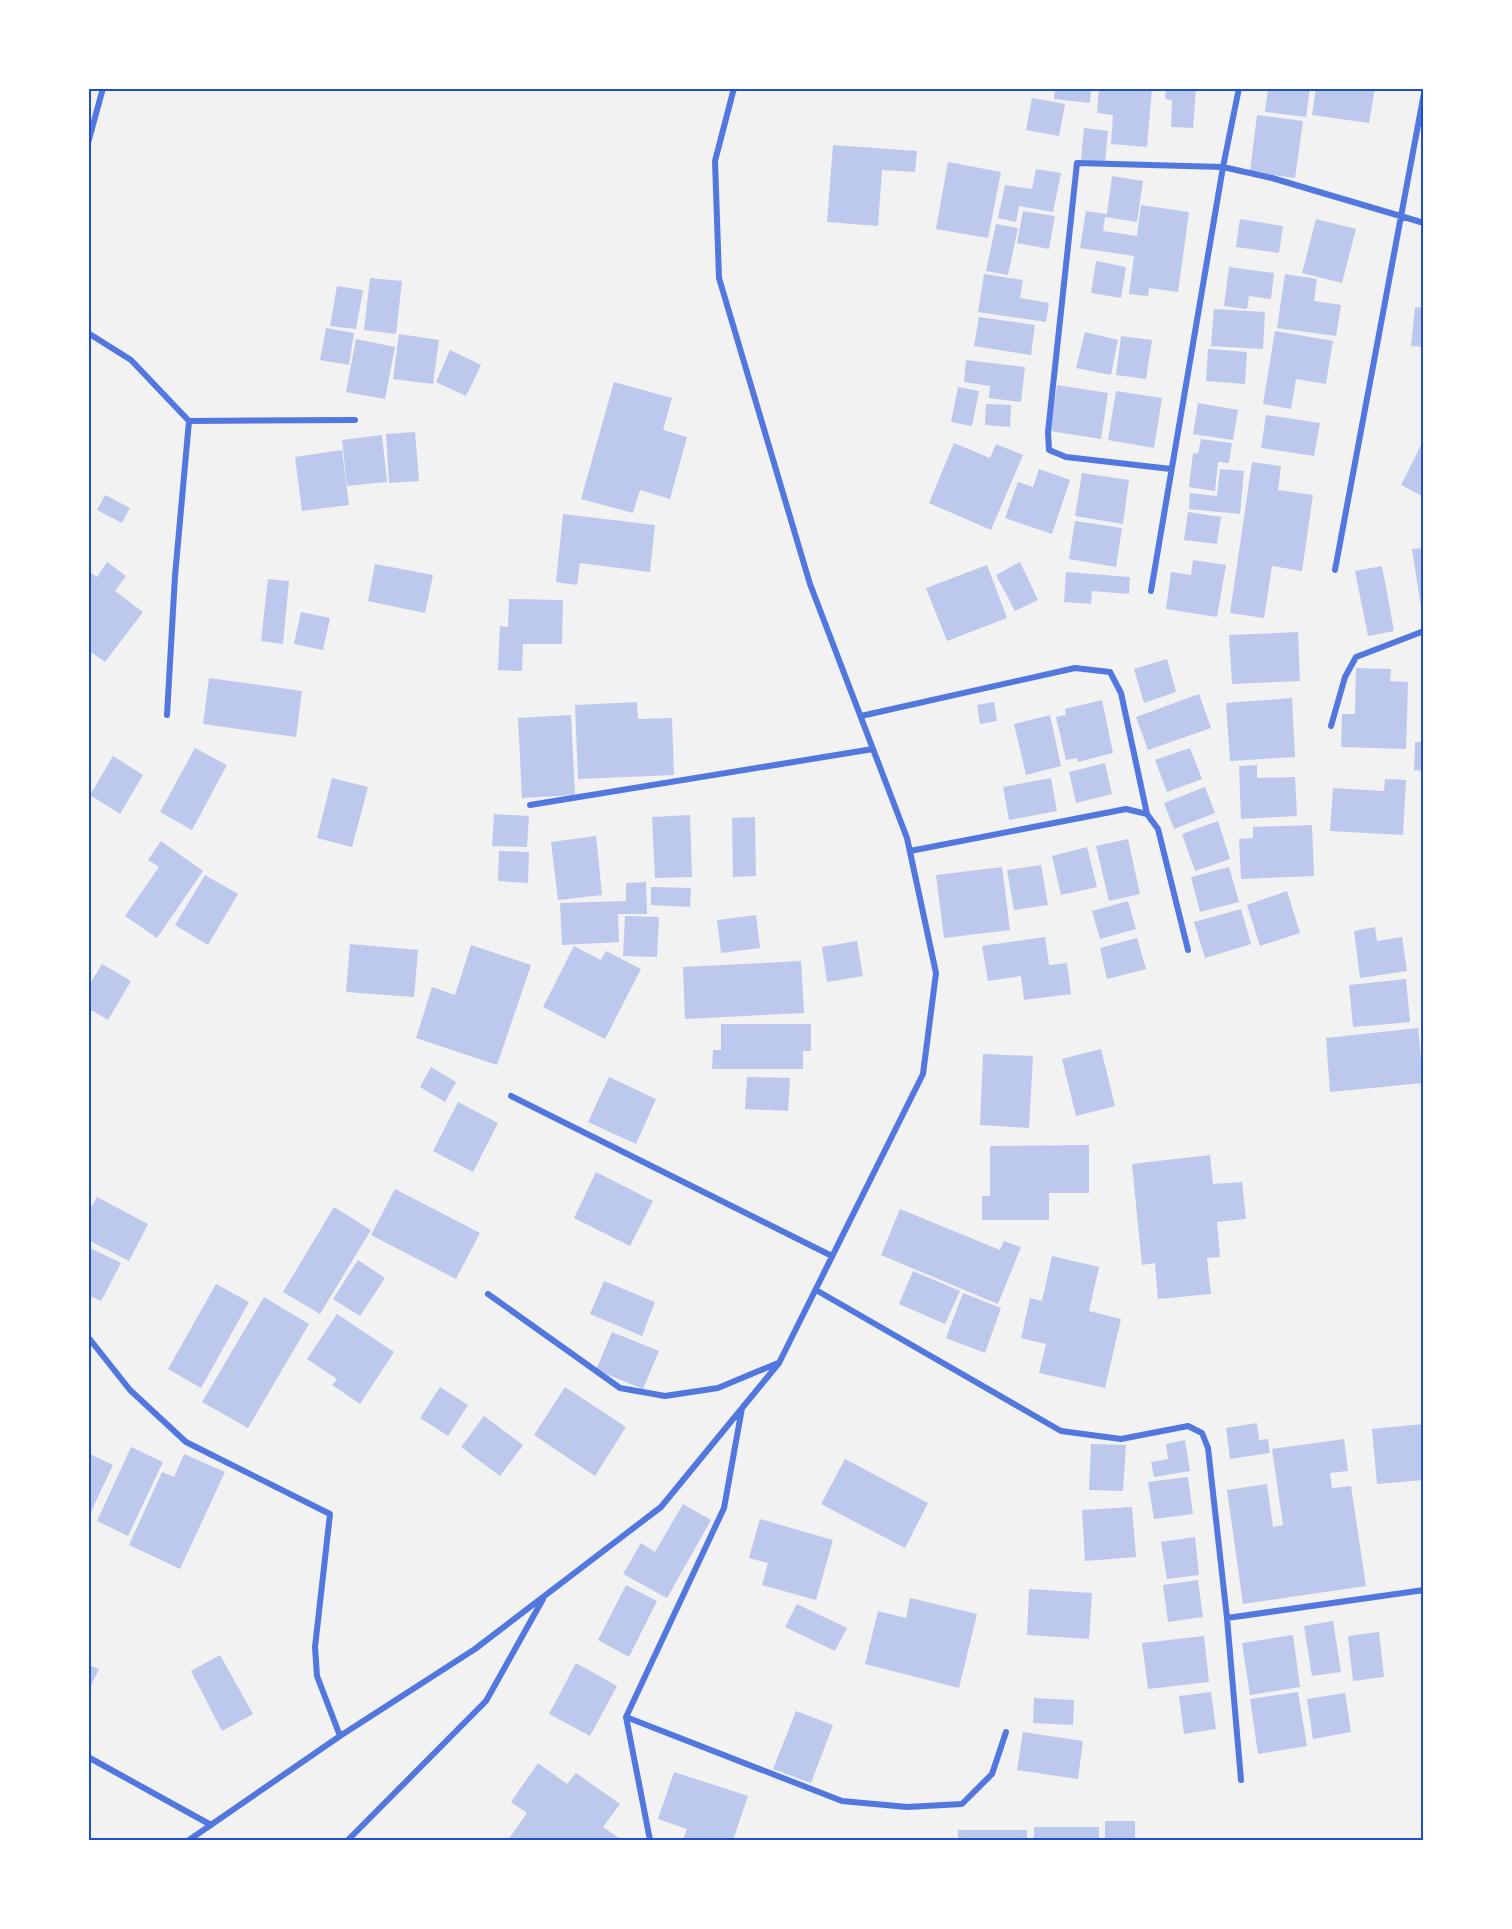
<svg xmlns="http://www.w3.org/2000/svg" width="1512" height="1929" viewBox="0 0 1512 1929" font-family="'Open Sans',sans-serif">
<rect width="100%" height="100%" fill="#f2f2f2"/>
<!-- building -->
<path fill="#bdc9ec" d="M1055,88H1091L1090,103L1054,99Z
M1099,88H1152L1147,147L1111,144L1113,115L1097,113Z
M1166,88H1196L1193,128L1171,127L1172,100L1165,99Z
M1268,88H1310L1306,117L1265,112Z
M1316,88H1375L1369,123L1312,115Z
M1032,98L1065,104L1059,136L1026,130Z
M1257,115L1303,121L1295,178L1250,172Z
M1084,128L1108,131L1105,163L1081,160Z
M833,145L917,151L915,172L882,170L878,226L827,222Z
M948,162L1001,172L988,238L936,229Z
M1036,169L1061,173L1053,212L1019,206L1016,222L998,218L1005,185L1032,189Z
M1112,176L1143,181L1137,222L1105,217L1103,231L1137,236L1141,205L1189,212L1178,292L1149,288L1148,296L1129,294L1134,256L1080,248L1086,211L1107,214Z
M1023,211L1055,216L1049,249L1017,243Z
M1240,219L1283,226L1279,253L1236,247Z
M1316,219L1356,229L1342,283L1302,273Z
M996,224L1018,228L1008,275L986,271Z
M1096,261L1126,267L1121,298L1091,293Z
M1229,267L1274,273L1271,299L1249,296L1247,309L1224,306Z
M984,274L1023,280L1020,298L1049,303L1046,322L978,312Z
M1285,274L1317,279L1314,301L1341,305L1336,336L1277,328Z
M370,278L402,281L396,334L364,330Z
M337,286L363,290L356,329L330,326Z
M1415,307L1424,308V347L1411,346Z
M1214,309L1265,312L1263,349L1211,346Z
M979,317L1035,325L1031,355L974,346Z
M326,328L354,333L349,365L320,360Z
M1275,331L1333,341L1326,384L1296,379L1291,409L1263,404Z
M1085,332L1118,340L1111,375L1076,368Z
M399,334L439,340L433,384L393,379Z
M1121,336L1152,340L1146,379L1116,375Z
M356,339L395,347L385,399L346,392Z
M1208,349L1247,352L1245,384L1206,381Z
M450,350L481,365L466,396L436,382Z
M966,360L1025,367L1021,402L989,398L990,386L964,382Z
M614,382L672,398L663,430L687,437L670,499L640,490L633,513L581,499Z
M1057,385L1108,393L1101,439L1050,431Z
M958,387L979,391L972,426L951,422Z
M1116,391L1162,398L1154,448L1108,440Z
M1198,403L1238,410L1233,440L1193,434Z
M986,404L1011,405L1010,427L985,425Z
M1266,415L1320,423L1314,456L1261,448Z
M415,432L419,481L389,483L386,434Z
M382,435L387,482L347,486L342,440Z
M1201,439L1232,443L1229,463L1218,462L1215,491L1189,487L1193,453L1198,454Z
M1424,439V497L1401,485Z
M954,443L990,458L996,444L1023,455L991,530L929,503Z
M342,450L349,505L302,511L295,457Z
M1252,462L1281,466L1278,490L1313,495L1302,571L1272,566L1264,618L1230,613Z
M1039,469L1070,480L1052,534L1005,518L1018,482L1033,487Z
M1220,469L1244,471L1240,514L1189,509L1190,493L1217,496Z
M1082,473L1129,480L1123,524L1075,516Z
M105,495L130,508L122,523L97,510Z
M1188,512L1221,517L1217,544L1184,540Z
M563,514L655,525L650,572L580,563L577,585L556,582Z
M1075,521L1122,528L1116,567L1069,559Z
M1424,548V606L1421,607L1412,549Z
M1193,560L1226,565L1217,617L1166,609L1171,572L1191,575Z
M107,562L126,576L115,591L143,612L105,662L88,650V571L97,577Z
M1020,562L1038,600L1015,611L996,575Z
M375,564L433,575L425,613L368,601Z
M987,565L1007,618L947,641L926,588Z
M1382,566L1394,631L1368,636L1355,571Z
M1066,572L1130,577L1129,594L1092,591L1091,604L1064,602Z
M268,579L289,581L283,644L261,641Z
M509,599L563,600L562,644H523L522,671L498,670L500,626L508,627Z
M301,612L330,618L323,650L294,644Z
M1298,632L1300,681L1232,684L1229,635Z
M1167,659L1176,692L1144,703L1134,669Z
M1356,668L1391,669L1390,681L1408,682L1406,749L1341,747L1342,714H1355Z
M209,678L302,691L296,737L203,724Z
M1199,694L1211,728L1148,750L1136,717Z
M1292,698L1295,757L1230,761L1226,703Z
M1102,700L1113,753L1078,762L1077,758L1066,760L1056,717L1066,715L1065,709Z
M637,702L638,719L672,718L674,775L578,779L575,705Z
M994,702L997,721L980,724L977,705Z
M571,715L575,795L522,798L518,718Z
M1050,715L1061,766L1026,775L1014,724Z
M1415,742H1424V771L1414,770Z
M195,748L227,765L192,830L160,812Z
M1190,748L1202,779L1167,792L1155,760Z
M113,756L143,775L120,814L90,795Z
M1105,763L1112,794L1076,803L1069,772Z
M1257,765V778L1295,777L1297,816L1241,819L1239,766Z
M332,778L368,787L352,847L317,838Z
M1051,778L1057,811L1009,820L1003,787Z
M1385,779L1406,780L1403,835L1330,831L1333,788L1384,791Z
M1205,787L1215,813L1174,829L1164,803Z
M494,814L529,816L527,847L492,846Z
M690,815L692,877L655,878L652,817Z
M755,817L756,876L733,877L732,818Z
M1218,821L1230,859L1195,871L1182,834Z
M1312,825L1314,876L1241,879L1239,839L1253,838V827Z
M596,836L602,895L558,900L551,842Z
M1128,839L1140,894L1109,901L1096,846Z
M161,841L203,871L157,938L125,916L159,867L148,860Z
M1087,847L1097,887L1061,895L1052,856Z
M499,851L529,852L528,883L498,881Z
M1041,865L1048,905L1014,910L1007,870Z
M1002,867L1010,930L944,938L936,875Z
M1229,867L1239,902L1200,912L1191,877Z
M205,875L238,894L208,945L175,925Z
M646,882L647,914H618L619,942L562,945L560,903L626,901V883Z
M651,887L691,888L690,907L651,905Z
M1287,891L1300,933L1260,946L1247,905Z
M1128,901L1136,929L1100,939L1092,911Z
M1241,909L1251,944L1205,958L1194,922Z
M756,915L760,948L721,953L717,920Z
M625,916L659,917L657,957L623,956Z
M1375,927L1377,941L1402,937L1407,971L1360,978L1354,931Z
M1045,937L1049,965L1067,963L1071,994L1024,1000L1021,976L988,981L982,946Z
M1137,938L1146,969L1107,979L1100,948Z
M857,941L863,976L827,982L822,947Z
M350,944L418,950L414,997L346,992Z
M471,945L531,965L497,1065L416,1038L432,987L455,995Z
M574,946L601,960L606,951L641,969L605,1039L543,1007Z
M801,961L804,1013L685,1019L683,967Z
M102,964L131,981L108,1020L88,1008V987Z
M1406,979L1410,1022L1353,1027L1349,985Z
M721,1024H811V1051H803V1069H712L713,1050H721Z
M1418,1028L1423,1083L1330,1092L1326,1038Z
M1101,1049L1115,1106L1076,1116L1062,1059Z
M983,1054L1033,1056L1029,1128L980,1125Z
M431,1067L456,1082L445,1102L420,1087Z
M609,1077L656,1099L636,1144L588,1122Z
M747,1077L790,1078L788,1111L745,1109Z
M458,1102L498,1123L473,1172L433,1151Z
M1089,1145V1193H1049V1220H982V1196H990V1146Z
M1210,1155L1213,1184L1242,1182L1246,1219L1217,1222L1220,1257L1207,1258L1211,1294L1158,1299L1155,1263L1142,1265L1132,1164Z
M596,1172L653,1201L630,1246L574,1218Z
M395,1189L480,1233L456,1279L371,1235Z
M97,1197L148,1224L129,1261L88,1240V1213Z
M334,1207L371,1230L320,1314L283,1292Z
M900,1209L1000,1250L1004,1241L1021,1247L998,1304L881,1255Z
M88,1247L121,1263L101,1301L88,1295Z
M1052,1256L1099,1267L1089,1311L1121,1319L1105,1388L1039,1373L1046,1344L1021,1338L1030,1298L1042,1301Z
M358,1260L385,1278L360,1316L333,1299Z
M913,1271L960,1291L945,1324L899,1304Z
M604,1281L655,1302L642,1336L590,1314Z
M216,1284L249,1302L201,1388L168,1369Z
M963,1293L1001,1308L985,1353L946,1338Z
M264,1297L309,1324L248,1428L202,1402Z
M337,1314L394,1352L360,1404L332,1385L337,1379L307,1359Z
M612,1332L659,1351L643,1389L596,1370Z
M440,1387L468,1405L448,1436L420,1418Z
M565,1387L626,1427L595,1476L534,1435Z
M484,1416L523,1445L500,1476L461,1447Z
M1257,1423L1259,1440L1268,1439L1270,1453L1230,1459L1226,1428Z
M1424,1424V1480L1377,1484L1372,1429Z
M1344,1439L1348,1471L1330,1473L1332,1488L1351,1486L1366,1586L1243,1604L1227,1490L1267,1484L1273,1527L1283,1525L1272,1449Z
M1185,1440L1190,1471L1154,1477L1151,1462L1168,1459L1166,1444Z
M1091,1444L1126,1445L1123,1491L1089,1490Z
M131,1447L163,1462L128,1536L97,1521Z
M88,1453L113,1465L88,1518Z
M184,1454L225,1472L180,1569L129,1545L162,1472L174,1477Z
M845,1459L928,1503L905,1548L821,1504Z
M1188,1477L1193,1514L1154,1519L1148,1482Z
M683,1504L711,1520L667,1598L623,1574L641,1543L655,1552Z
M1132,1507L1136,1557L1085,1561L1082,1510Z
M760,1519L833,1540L816,1600L762,1585L768,1563L749,1558Z
M1195,1537L1199,1575L1167,1579L1161,1542Z
M1198,1580L1203,1617L1168,1622L1163,1585Z
M626,1585L657,1601L629,1657L598,1640Z
M1029,1589L1092,1593L1089,1639L1027,1635Z
M910,1598L977,1614L959,1688L865,1664L878,1611L906,1618Z
M797,1604L847,1628L835,1651L785,1627Z
M1333,1621L1341,1672L1312,1676L1304,1626Z
M1379,1632L1384,1677L1353,1681L1348,1636Z
M1293,1635L1300,1687L1250,1695L1242,1643Z
M1204,1636L1209,1682L1148,1689L1142,1643Z
M220,1655L253,1714L222,1731L191,1671Z
M576,1663L617,1686L590,1736L549,1714Z
M88,1665L99,1669L88,1692Z
M1211,1692L1216,1729L1184,1734L1179,1696Z
M1298,1692L1307,1746L1258,1754L1250,1699Z
M1345,1693L1351,1732L1313,1739L1307,1699Z
M1034,1698L1074,1700L1073,1725L1033,1723Z
M796,1711L833,1725L811,1783L773,1769Z
M1023,1732L1083,1741L1078,1779L1017,1770Z
M538,1763L567,1784L576,1773L620,1804L603,1827L622,1840H508L527,1813L511,1802Z
M674,1772L748,1796L733,1840H683L687,1829L658,1819Z
M1105,1821H1135V1840H1105Z
M1034,1827H1099V1840H1034Z
M958,1830H1027V1840H958Z"/>
<g fill="none" stroke-linecap="round" stroke-linejoin="round">
<!-- minor -->
<path stroke="#5277de" stroke-width="6" d="M88,143L103,88
M88,333L131,360L189,421L355,420
M1171,469L1066,457L1049,450L1048,432L1077,163L1223,167L1272,178L1424,223
M1335,570L1424,93
M1151,591L1223,167L1239,88
M167,715L175,576L189,421
M861,716L1075,668L1110,672L1121,693L1147,814
M1331,726L1345,677L1356,657L1424,631
M530,805L873,749
M910,851L1126,809L1147,814L1158,829L1188,950
M511,1096L832,1256
M816,1290L1061,1431L1121,1439L1188,1426L1202,1433L1208,1448L1227,1618L1241,1780
M488,1294L620,1388L665,1396L718,1388L778,1363
M88,1337L130,1390L186,1442L330,1514L315,1647L317,1676L340,1736
M1227,1618L1424,1590
M626,1717L842,1801L907,1807L962,1804L992,1774L1006,1732
M88,1757L211,1825
M189,1840L340,1736L475,1649L661,1507L779,1363L923,1074L936,973L907,838L810,584L719,278L715,161L734,88
M348,1840L486,1701L543,1599
M650,1840L626,1717L724,1508L742,1408"/>
</g>
<!-- border -->
<rect width="1512" height="1929" fill="none" stroke="#ffffff" stroke-width="180"/>
<rect x="90" y="90" width="1332" height="1749" fill="none" stroke="#1d4ed8" stroke-width="2"/>
</svg>
